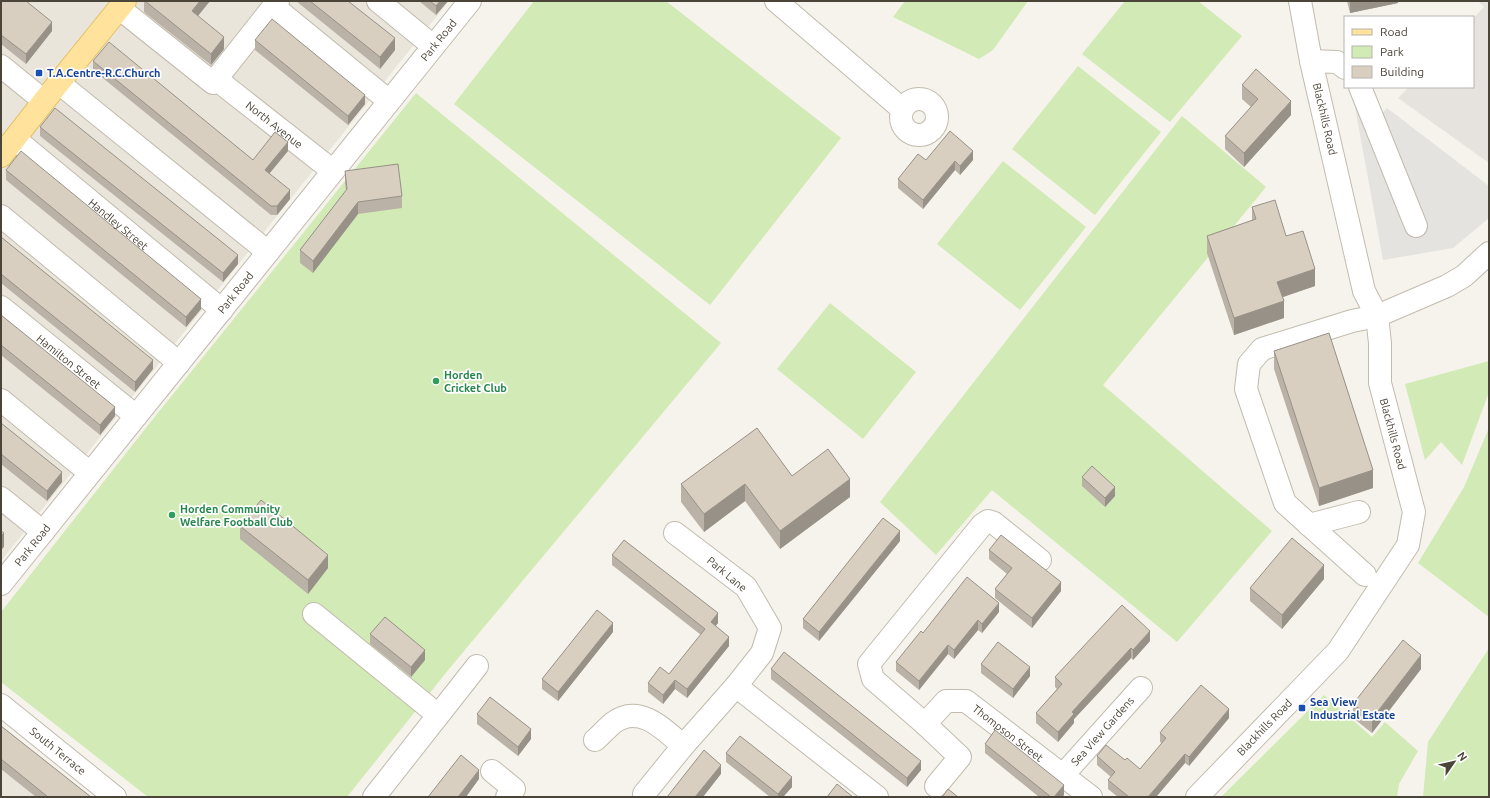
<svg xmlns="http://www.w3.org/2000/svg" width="1490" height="798" viewBox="0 0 1490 798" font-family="Ubuntu,sans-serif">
<rect width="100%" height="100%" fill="#f6f3ec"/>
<!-- residential -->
<path fill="#eae5da" d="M1,1H449L1,561Z
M1,729L88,797H1Z"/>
<!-- industrial -->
<path fill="#e6e2dd" d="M1478,1H1489V163L1398,98L1409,87H1473V19L1484,7Z"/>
<!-- green -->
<path fill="#d2eab5" d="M534,1H666L841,138L710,305L454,104Z
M905,1H1028L993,50L979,59L893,17Z
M1125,1H1198L1242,36L1170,122L1082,54Z
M1078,66L1161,132L1095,215L1012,149Z
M416,93L721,343L449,669L347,797H148L1,682V612L153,419Z
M1182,116L1266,187L1103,385L1272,531L1177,642L992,490L936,555L880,502Z
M1003,161L1086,227L1020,310L937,244Z
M830,303L916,372L863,439L777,369Z
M1489,361V392L1462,465L1441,442L1425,460L1405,384Z
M1489,428V617L1418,563L1464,487Z
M1489,648V797H1423L1428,742Z
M1324,695L1372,737L1385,722L1418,751L1399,784L1397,797H1221Z"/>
<!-- parking -->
<path fill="#e5e3e0" d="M1354,102L1376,120L1387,108L1489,186V218L1453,248L1383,260Z"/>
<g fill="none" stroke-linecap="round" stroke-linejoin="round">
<!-- minor casing -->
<g stroke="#c2bbae" stroke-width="24">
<g id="minor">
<path d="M378,1L433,46"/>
<path d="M776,1L902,109"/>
<path d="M274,7L389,101"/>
<path d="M119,8L213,83L278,1"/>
<path d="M1311,61L1337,62L1345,68"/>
<path d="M1,66L44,101"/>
<path id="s1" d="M216,79L333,171"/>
<path d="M59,83L268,252"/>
<path d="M1360,87L1416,226"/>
<circle cx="919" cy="117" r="18"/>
<path id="s2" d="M15,139L222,310"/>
<path d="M1,216L179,363"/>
<path id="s3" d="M1,307L136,416"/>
<path d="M1,400L90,473"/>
<path d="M1,498L43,532"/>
<path d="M1309,525L1359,512"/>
<path d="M1365,575L1285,503L1246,389L1249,364L1262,349L1352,321L1377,316L1447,286L1464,276L1489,253"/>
<path id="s4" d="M1,584L470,1"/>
<path d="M314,614L438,715"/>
<path d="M736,686L877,797"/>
<path id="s5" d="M1,705L115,797"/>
<path id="s6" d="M925,724L946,701H966L1091,797"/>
<path d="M595,740C601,735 607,728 613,723C639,703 664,729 683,746"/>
<path d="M492,771L514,789L507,797"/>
<path id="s7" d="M1063,775L1141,688"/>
<path d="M936,786L960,757L925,724L873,679L869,664L982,525L988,521L994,523L1040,560"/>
<path d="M644,794L683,746L736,686L762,653L770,628L746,587L675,533"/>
<path d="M374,797L477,666"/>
<path id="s8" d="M1197,797L1338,651L1408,545L1414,512L1380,383V343L1377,316L1364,291L1311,61L1300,1"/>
</g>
</g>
<!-- major casing -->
<g stroke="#e6c16a" stroke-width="24">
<path id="major" d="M1,156L44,101L125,1"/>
</g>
<!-- minor -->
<use href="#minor" stroke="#fff" stroke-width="22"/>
<!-- major -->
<use href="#major" stroke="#ffe39c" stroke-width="22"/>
</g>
<!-- wall -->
<path fill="#bab2a6" d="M1,1L52,31L26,64L1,44Z
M144,1H210L198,16L224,49L211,65L144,12Z
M296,1H348L395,50L380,69Z
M419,1H448L436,15Z
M1347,1H1398V3L1350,13Z
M255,40L365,104L348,125L255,50Z
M93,61L253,160L288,151L269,173L290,199L277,215H271L93,70Z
M1242,85L1291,115L1244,167L1225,149V136L1251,107L1242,99Z
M40,127L238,264L223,282L40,136Z
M926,160H973L960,175L955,170L923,209L898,188V179Z
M6,170L201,309L186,327L6,180Z
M345,171L402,196V208L358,214L313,273L300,263V250L346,191L345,183Z
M1252,207L1286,236L1315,286L1283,297L1284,318L1234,335L1207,253V236L1252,220Z
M1,237L153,369L135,392L1,283Z
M1,315L115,416L100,435L1,355Z
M1274,351L1373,488L1319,506L1274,369Z
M1,423L62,482L47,501L1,464Z
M792,476L850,497L780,549L745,501L704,532L681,502V484Z
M1082,477L1115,496L1105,507L1082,486Z
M240,526L328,568L308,594L240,539Z
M900,541L819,641L803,628V619Z
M989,550L1061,591L1032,628L995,598V589L1007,574L989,559Z
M612,555L718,623L715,626L729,646L687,698L675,689L663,704L648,692V683L669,674L701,635L612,565Z
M1324,579L1282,629L1250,601V588Z
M999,612L982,633L978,630L954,659L948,654L919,690L896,671V662L923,633Z
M613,632L558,701L542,689V679Z
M370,634L425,660L411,677L370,644Z
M1150,641L1133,660L1131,658L1104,687L1074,719V723L1058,742L1036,723V713L1057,689L1055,687V677Z
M981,664L1030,676L1013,698L981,673Z
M771,669L921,770L907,787L771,679Z
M1421,669L1372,733L1353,718V704Z
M477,714L531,739L518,756L477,724Z
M1229,718L1189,766L1185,763L1156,797H1118L1108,789V780L1111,777L1097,765V756L1125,760L1140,769L1162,743L1160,742V733Z
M1,726L91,797H36L1,769Z
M985,744L1064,795L1062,797H1039L985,753Z
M726,753L792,787L783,797H770L726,762Z"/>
<!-- shaded-wall -->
<path fill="#979187" d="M200,1H210L192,23V11Z
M440,1H448L436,15V6Z
M1350,1H1398V3L1350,13Z
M52,22V31L26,64V54Z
M224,37V49L211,65V54Z
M395,38V50L380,69V57Z
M365,95V104L348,125V116Z
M1291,101V115L1244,167V153Z
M288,142V151L265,179V170Z
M973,151V160L960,175V166Z
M955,161V170L923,209V200Z
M290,190V199L277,215V206Z
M358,202V214L313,273V261Z
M238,255V264L223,282V273Z
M1315,269V286L1277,299V282Z
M201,299V309L186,327V317Z
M1284,301V318L1234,335V318Z
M153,360V369L135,392V382Z
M115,407V416L100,435V425Z
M1373,470V488L1319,506V488Z
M62,472V482L47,501V491Z
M850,479V497L780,549V531Z
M745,484V501L704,532V514Z
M1115,487V496L1105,507V498Z
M900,531V541L819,641V632Z
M4,533V547L1,550V536Z
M328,555V568L308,594V580Z
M1324,565V579L1282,629V615Z
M1061,582V591L1032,628V618Z
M999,603V612L982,633V624Z
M718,613V623L711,632V622Z
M978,620V630L954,659V650Z
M613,623V632L558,701V692Z
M1150,631V641L1133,660V650Z
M729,637V646L687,698V689Z
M948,645V654L919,690V681Z
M1131,648V658L1074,719V723L1058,742V732L1072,712Z
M425,650V660L411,677V667Z
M1421,655V669L1372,733V719Z
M1030,667V676L1013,698V689Z
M675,680V689L663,704V695Z
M1229,709V718L1189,766V757Z
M531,729V739L518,756V747Z
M1185,754V763L1156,797H1148Z
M921,761V770L907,787V778Z
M721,765V774L703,797H695Z
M479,770V779L466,797H458Z
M792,777V787L783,797H778V794Z
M1064,785V795L1062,797H1054Z"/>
<!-- building -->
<path fill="#d8cfc1" stroke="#979187" d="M1,1H26L52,22L26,54L1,35Z
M145,1H200L192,11L224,37L211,54Z
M310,1H348L395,38L380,57Z
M430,1H440L436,6Z
M272,19L365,95L348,116L255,40Z
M109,42L253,160L275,132L288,142L265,170L290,190L277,206H271L93,61Z
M1256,69L1291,101L1244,153L1225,136L1258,99L1242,85Z
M55,108L238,255L223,273L40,127Z
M950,131L973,151L960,166L955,161L923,200L898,179L918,154L926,160Z
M21,151L201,299L186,317L6,170Z
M398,164L402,196L358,202L313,261L300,250L347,189L345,171Z
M1275,200L1286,236L1303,231L1315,269L1277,282L1284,301L1234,318L1207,236L1256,219L1252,207Z
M1,237L153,360L135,382L1,274Z
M1,315L115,407L100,425L1,345Z
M1329,333L1373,470L1319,488L1274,351Z
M1,423L62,472L47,491L1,454Z
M757,428L792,476L828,449L850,479L780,531L745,484L704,514L681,484Z
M1092,466L1115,487L1105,498L1082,477Z
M261,500L328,555L308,580L240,526Z
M883,518L900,531L819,632L803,619Z
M1,531L4,533L1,536Z
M1001,535L1061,582L1032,618L995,589L1012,568L989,550Z
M1292,538L1324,565L1282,615L1250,588Z
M624,540L718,613L711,622L729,637L687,689L675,680L663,695L648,683L660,667L669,674L705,629L612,555Z
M967,577L999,603L982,624L978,620L954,650L948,645L919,681L896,662L921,631L923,633Z
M1122,605L1150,631L1133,650L1131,648L1104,677L1072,712L1074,714L1058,732L1036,713L1062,684L1055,677Z
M597,610L613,623L558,692L542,679Z
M385,617L425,650L411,667L370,634Z
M1403,640L1421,655L1372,719L1353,704Z
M998,642L1030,667L1013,689L981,664Z
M784,652L921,761L907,778L771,669Z
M1201,685L1229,709L1189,757L1185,754L1148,797H1129L1108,780L1115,772L1097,756L1106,745L1125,760L1127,758L1140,769L1166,738L1160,733L1162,730Z
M490,697L531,729L518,747L477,714Z
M1,726L91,797H48L1,759Z
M995,730L1064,785L1054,797H1051L985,744Z
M740,736L792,777L778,794L726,753Z
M704,750L721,765L695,797H667Z
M461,755L479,770L458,797H428Z
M837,784L853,797H827Z
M948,789L958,797H942Z"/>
<!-- markers -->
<g fill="#1a4fb4" stroke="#fff" stroke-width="1.5">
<rect x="35" y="69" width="8" height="8" rx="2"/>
<rect x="1298" y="704" width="8" height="8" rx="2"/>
</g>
<g fill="#2e9e5b" stroke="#fff" stroke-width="1.5">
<circle cx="436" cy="381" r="4"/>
<circle cx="172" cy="515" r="4"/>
</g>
<g text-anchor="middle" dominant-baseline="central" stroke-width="3.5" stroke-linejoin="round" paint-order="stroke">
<!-- street labels -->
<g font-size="11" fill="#4b4439" stroke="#fff">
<text stroke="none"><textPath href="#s4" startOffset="698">Park Road</textPath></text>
<text transform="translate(1325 119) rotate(77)">Blackhills Road</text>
<text stroke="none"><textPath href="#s1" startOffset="74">North Avenue</textPath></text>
<text stroke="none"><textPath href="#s2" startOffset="134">Handley Street</textPath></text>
<text stroke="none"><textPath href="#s4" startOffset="374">Park Road</textPath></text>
<text stroke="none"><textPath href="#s3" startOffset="87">Hamilton Street</textPath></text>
<text transform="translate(1393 434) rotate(75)">Blackhills Road</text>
<text stroke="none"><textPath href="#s4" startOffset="50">Park Road</textPath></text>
<text transform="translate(727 574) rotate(40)">Park Lane</text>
<text stroke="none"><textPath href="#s8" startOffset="97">Blackhills Road</textPath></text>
<text stroke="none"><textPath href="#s7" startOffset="59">Sea View Gardens</textPath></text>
<text stroke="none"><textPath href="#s6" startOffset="104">Thompson Street</textPath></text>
<text stroke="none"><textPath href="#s5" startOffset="73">South Terrace</textPath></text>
</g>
<!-- transit labels -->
<g font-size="11" font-weight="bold" fill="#164399" stroke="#fff" text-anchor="start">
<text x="47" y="73">T.A.Centre-R.C.Church</text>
<text x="1310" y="702">Sea View<tspan x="1310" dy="13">Industrial Estate</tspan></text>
</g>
<!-- leisure labels -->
<g font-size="11" font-weight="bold" fill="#27864d" stroke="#fff" text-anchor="start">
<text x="444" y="375">Horden<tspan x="444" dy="13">Cricket Club</tspan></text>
<text x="180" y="509">Horden Community<tspan x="180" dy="13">Welfare Football Club</tspan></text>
</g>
</g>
<!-- border -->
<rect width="1490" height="798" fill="none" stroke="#4b4439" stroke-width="4"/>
<!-- legend -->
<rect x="1344" y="16" width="130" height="72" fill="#ffffff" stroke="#b7b4b0"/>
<rect x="1352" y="29" width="20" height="6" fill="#ffe39c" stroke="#b7b4b0"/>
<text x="1380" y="36" font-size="12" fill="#4b4439">Road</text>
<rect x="1352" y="46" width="20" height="12" fill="#d2eab5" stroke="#b7b4b0"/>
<text x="1380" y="56" font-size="12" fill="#4b4439">Park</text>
<rect x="1352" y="66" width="20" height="12" fill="#d8cfc1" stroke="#b7b4b0"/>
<text x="1380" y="76" font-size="12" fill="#4b4439">Building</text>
<!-- north arrow -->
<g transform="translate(1454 762) rotate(56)" stroke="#ffffff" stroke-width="3" paint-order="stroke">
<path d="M0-3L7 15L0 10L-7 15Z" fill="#4b4439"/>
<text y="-6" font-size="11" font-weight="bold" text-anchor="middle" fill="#4b4439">N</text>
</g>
</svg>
